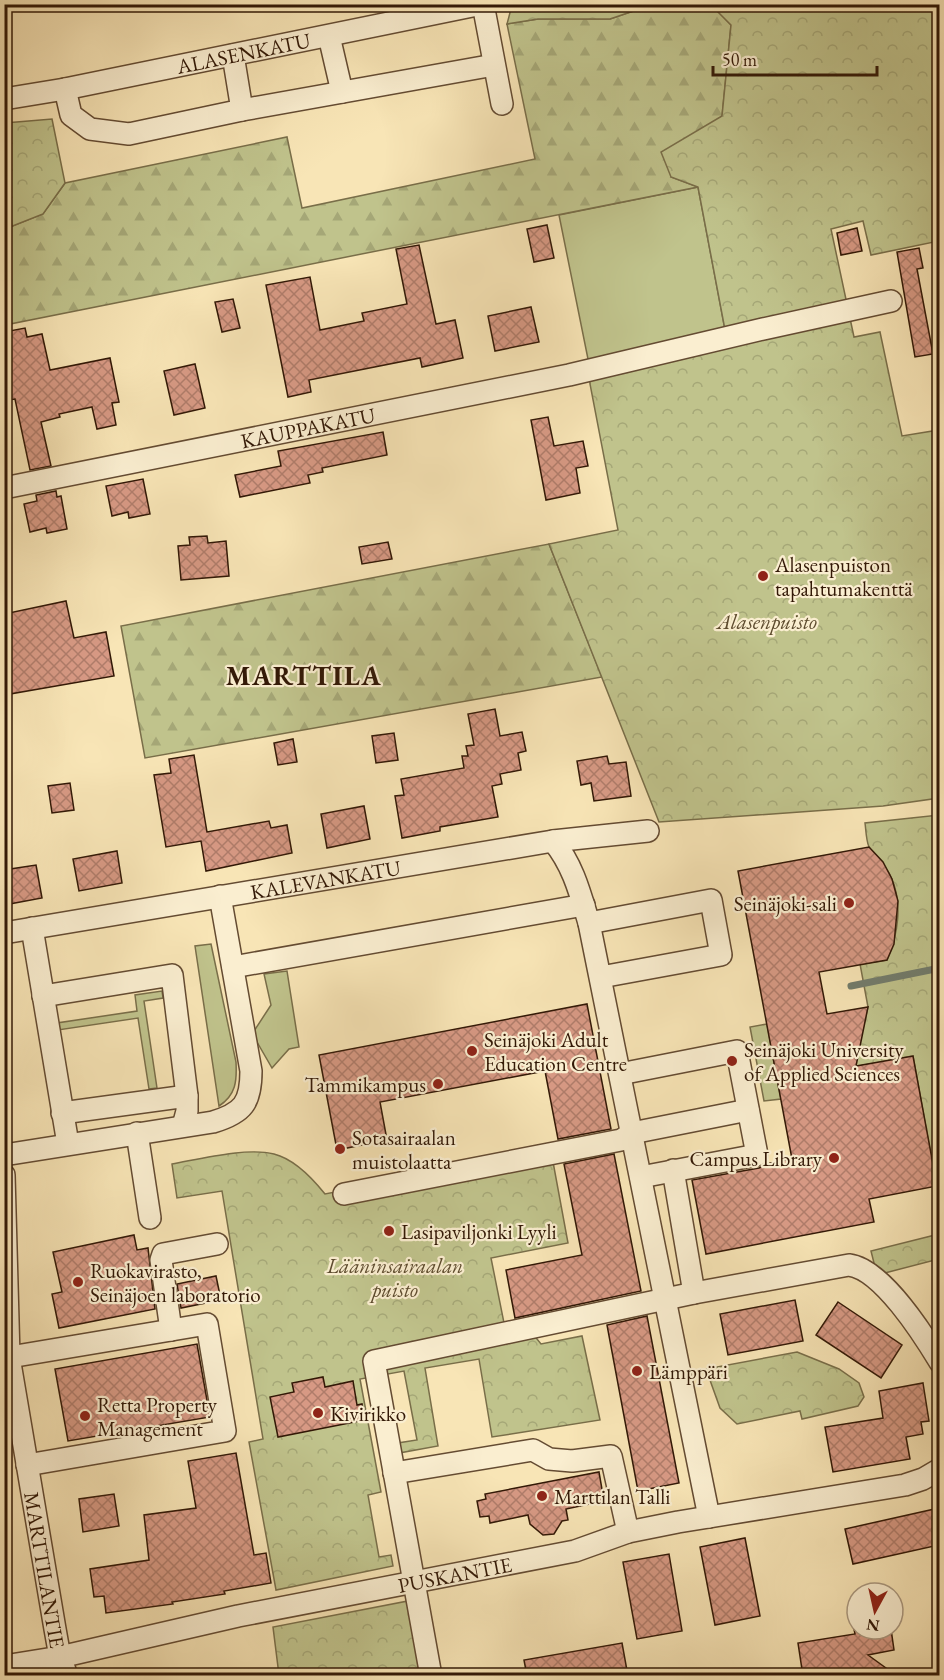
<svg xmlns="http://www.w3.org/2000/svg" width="944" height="1680" viewBox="0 0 944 1680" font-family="'EB Garamond',serif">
<defs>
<pattern id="forest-firs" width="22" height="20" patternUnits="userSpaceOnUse" patternTransform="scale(1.5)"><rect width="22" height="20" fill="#c0c38c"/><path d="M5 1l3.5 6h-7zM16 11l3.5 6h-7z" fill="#a5a777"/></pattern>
<pattern id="park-crowns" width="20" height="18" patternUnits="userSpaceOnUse" patternTransform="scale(1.5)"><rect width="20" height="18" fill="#c0c38c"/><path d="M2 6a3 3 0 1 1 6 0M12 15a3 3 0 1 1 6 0" fill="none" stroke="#a5a777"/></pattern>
<pattern id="building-cross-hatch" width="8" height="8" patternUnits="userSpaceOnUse" patternTransform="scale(1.5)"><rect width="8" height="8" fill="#d79984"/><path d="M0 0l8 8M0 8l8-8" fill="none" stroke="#af7c6a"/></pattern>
</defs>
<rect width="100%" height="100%" fill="#f8e5b6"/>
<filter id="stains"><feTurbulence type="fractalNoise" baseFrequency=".00333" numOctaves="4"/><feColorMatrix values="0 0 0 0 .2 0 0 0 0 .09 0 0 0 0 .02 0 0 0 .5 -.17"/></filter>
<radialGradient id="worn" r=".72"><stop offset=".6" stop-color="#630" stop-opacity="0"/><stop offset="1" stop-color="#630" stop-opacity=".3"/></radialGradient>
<!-- grass -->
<path fill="#c0c38c" stroke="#796e49" stroke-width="1.5" d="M698,187L726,335L589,364L559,215Z
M211,944L236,1062C237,1081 236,1095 219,1106L195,946Z
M287,971L299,1047L289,1049L272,1068L257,1042L254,1031L271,1005L264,974Z
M162,991L163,998L144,1001L157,1088L149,1089L138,1018L58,1030L57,1023L137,1011L135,995Z
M767,1024L781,1099L764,1101L750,1027Z"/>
<!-- forest -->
<path fill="url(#forest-firs)" stroke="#796e49" stroke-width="1.5" d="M711,4L731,25L722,116L671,177L698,187L5,325V229L43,214L65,183L287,137L302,208L535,159L507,24L538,19H610L651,5Z
M549,544L602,677L145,758L121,626Z"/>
<!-- park -->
<path fill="url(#park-crowns)" stroke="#796e49" stroke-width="1.5" d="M512,5V4L651,5L610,19H538L507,24Z
M711,5H939V241L871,255L863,221L831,229L854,337L880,332L902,436L939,430V798L883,806L659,822L549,544L618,530L590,384L589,364L726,335L698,187L671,177L661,152L722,116L731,25Z
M52,119L65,183L43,214L5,229V123Z
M939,815V1200L913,1056L854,1067L868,1007L860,964L887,960C898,935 903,903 891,877C886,865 873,855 869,847C866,840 866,830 865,823Z
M551,1151L568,1243L491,1258L506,1333L529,1329L541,1344L582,1336L600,1420L492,1437L479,1359L425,1368L438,1446L399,1453L398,1443L417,1440L404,1371L360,1379L381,1492L368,1495L379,1557L391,1555L393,1566L276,1590L249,1442L263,1439L222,1191L177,1198L172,1164C200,1159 247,1147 274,1154C294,1159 313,1179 325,1194Z
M939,1234V1259L877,1275L871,1251Z
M797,1352L839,1369L859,1383L864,1397L858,1406L802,1419L800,1411L737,1424L720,1408L706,1369Z
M408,1601L420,1673L406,1676L279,1675L273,1627Z"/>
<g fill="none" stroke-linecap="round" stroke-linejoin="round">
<!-- stream -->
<path stroke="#727c6c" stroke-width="7" d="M851,986L940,968"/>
</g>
<!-- building -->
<path fill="url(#building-cross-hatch)" stroke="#321806" stroke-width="1.5" d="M547,225L554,258L534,262L527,229Z
M857,228L862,251L841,255L837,233Z
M419,245L436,324L455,320L463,358L422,367L420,358L309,380L311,392L288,397L266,285L310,277L320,330L364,321L362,313L407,304L396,249Z
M919,248L923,268L917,269L933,354L915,357L897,252Z
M233,299L240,328L222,332L215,302Z
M531,307L539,342L495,351L488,316Z
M25,328L27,337L42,334L50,370L110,358L119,402L112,403L116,425L97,429L92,407L59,414L60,417L41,422L51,466L30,470L15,399L8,400L4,382V332Z
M195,364L205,408L174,415L164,371Z
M548,417L554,446L583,441L588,466L576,468L580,493L546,500L531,420Z
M383,432L387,455L322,468L323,472L308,475L310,483L240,497L235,475L281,466L278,451Z
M143,479L150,514L129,518L128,512L112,516L106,486Z
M56,491L57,497L61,496L67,529L47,533L46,528L30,532L24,504L37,501L36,495Z
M207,536L208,543L226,541L229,576L181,580L178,546L190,545L189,537Z
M388,542L392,559L362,564L359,547Z
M66,601L74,638L106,632L114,676L4,695V614Z
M495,709L500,736L522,732L526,751L518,753L521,770L500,774L502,784L492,786L498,817L440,827V831L402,838L395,796L404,795L401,779L464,768L462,756H468L466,746L474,745L468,714Z
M394,733L398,760L376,763L372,736Z
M293,739L297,762L278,765L274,743Z
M194,755L207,832L269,821L271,828L287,825L292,853L206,871L201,841L166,847L154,775L171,773L169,759Z
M607,756L609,764L626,762L631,796L594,801L591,783L581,785L577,761Z
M70,783L74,810L52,813L48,786Z
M364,806L370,839L327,848L321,814Z
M869,847L883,862L892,879L898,901L894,944L887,960L819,972L827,1014L868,1007L856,1066L913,1056L937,1186L869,1199L874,1222L706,1254L692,1180L759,1168L766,1164L792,1159L738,871Z
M117,851L122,883L79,891L73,859Z
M36,865L42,898L4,905V870Z
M587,1004L611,1129L558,1139L545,1071L380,1102L387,1140L337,1150L319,1055Z
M614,1154L641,1291L515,1318L506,1270L582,1255L564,1164Z
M134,1235L137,1250L148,1248L155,1309L59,1328L52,1294L62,1292L53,1252Z
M216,1276L221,1300L181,1308L177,1284Z
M795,1300L803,1341L728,1355L720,1314Z
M838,1302L902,1345L881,1378L816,1335Z
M647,1316L679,1483L638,1491L607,1325Z
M197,1344L210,1417L68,1441L55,1369Z
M323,1377L325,1387L353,1381L357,1405L362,1404L365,1420L278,1437L270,1397L294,1392L292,1383Z
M923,1383L929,1421L921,1422L923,1434L906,1437L910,1459L833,1472L825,1427L883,1418L879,1391Z
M236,1453L254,1555L266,1553L271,1583L224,1591L225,1594L172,1602L173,1604L106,1613L104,1596L94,1597L90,1569L149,1560L144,1515L196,1508L188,1461Z
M599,1472L604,1501L566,1509L568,1520L562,1521L554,1534L543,1535L530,1524L528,1515L490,1523L489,1516L480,1517L477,1501L486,1499L485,1494Z
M114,1494L119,1526L83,1532L79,1499Z
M939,1508V1545L853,1564L845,1529Z
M745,1538L760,1616L715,1625L700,1547Z
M669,1554L682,1631L637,1639L623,1562Z
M854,1629H891L894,1650L868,1655L897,1676H803L798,1643L855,1634Z
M622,1643L628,1676H527L524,1660Z"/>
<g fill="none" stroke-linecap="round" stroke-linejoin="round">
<!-- minor casing -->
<g stroke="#644b32" stroke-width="24">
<g id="minor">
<path d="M483,4L502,104"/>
<path d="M329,36L342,92"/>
<path d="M65,89L71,115L90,129L129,134L242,110L233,55"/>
<path id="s1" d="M4,99L65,89L482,4"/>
<path d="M242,110L494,65"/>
<path id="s2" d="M4,488L569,375L763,329L891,301"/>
<path d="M553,841C573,865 580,893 589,923L709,1517"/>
<path d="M589,923L711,900L721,955L601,977"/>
<path d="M32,928L68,1144"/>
<path id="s3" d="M4,933L553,841L648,831"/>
<path d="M233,967L584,905"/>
<path d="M43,996L172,975L187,1096V1111L183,1126"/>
<path d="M620,1074L737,1051L757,1155L641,1177"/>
<path d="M62,1113L187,1096"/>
<path d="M137,1133L150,1218"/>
<path d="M4,1155L213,1122C243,1113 251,1103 251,1071L220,896"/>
<path d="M673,1170L694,1293"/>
<path id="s4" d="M4,1175L9,1357L55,1629L60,1657L67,1676"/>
<path d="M344,1194L621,1140L632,1133L748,1110"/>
<path d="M171,1330L161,1260L163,1254L217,1244"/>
<path d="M4,1358L207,1324L225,1431L27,1465"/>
<path d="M394,1473L533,1450L549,1459L572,1461L611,1456L628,1532"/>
<path id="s5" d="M4,1666L60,1657L238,1616L575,1551L628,1532L678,1522L905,1485L923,1479L940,1469"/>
<path d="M431,1676L374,1361L694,1293L849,1265C882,1269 923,1334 940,1362"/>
</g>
</g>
<!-- minor -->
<use href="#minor" stroke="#faeed0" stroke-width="21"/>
</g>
<!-- markers -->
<g fill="#8f2418" stroke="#faeed0" stroke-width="2">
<circle cx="763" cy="576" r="6"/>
<circle cx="849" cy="903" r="6"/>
<circle cx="472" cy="1051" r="6"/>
<circle cx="732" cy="1061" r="6"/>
<circle cx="438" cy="1084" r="6"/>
<circle cx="340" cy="1149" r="6"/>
<circle cx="834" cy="1158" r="6"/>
<circle cx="389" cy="1231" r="6"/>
<circle cx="78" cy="1282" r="6"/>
<circle cx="637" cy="1371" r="6"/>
<circle cx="318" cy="1413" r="6"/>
<circle cx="85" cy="1416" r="6"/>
<circle cx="542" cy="1496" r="6"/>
</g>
<g text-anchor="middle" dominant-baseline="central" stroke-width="4.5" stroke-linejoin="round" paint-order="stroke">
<!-- street labels -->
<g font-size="21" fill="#321806" stroke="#faeed0">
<text stroke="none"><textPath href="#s1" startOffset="244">ALASENKATU</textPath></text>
<text stroke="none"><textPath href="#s2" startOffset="310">KAUPPAKATU</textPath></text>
<text stroke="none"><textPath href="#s3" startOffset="326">KALEVANKATU</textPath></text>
<text stroke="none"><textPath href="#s4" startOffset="398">MARTTILANTIE</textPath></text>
<text stroke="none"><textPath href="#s5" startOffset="460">PUSKANTIE</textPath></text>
</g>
<!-- poi labels -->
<g font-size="21" fill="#321806" stroke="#faeed0" text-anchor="start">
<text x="775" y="564">Alasenpuiston<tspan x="775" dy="24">tapahtumakenttä</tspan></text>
<text x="837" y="903" text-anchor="end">Seinäjoki-sali</text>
<text x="484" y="1039">Seinäjoki Adult<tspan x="484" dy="24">Education Centre</tspan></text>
<text x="744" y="1049">Seinäjoki University<tspan x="744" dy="24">of Applied Sciences</tspan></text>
<text x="426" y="1084" text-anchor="end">Tammikampus</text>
<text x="352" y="1137">Sotasairaalan<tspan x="352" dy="24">muistolaatta</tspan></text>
<text x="822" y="1158" text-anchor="end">Campus Library</text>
<text x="401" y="1231">Lasipaviljonki Lyyli</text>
<text x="90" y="1270">Ruokavirasto,<tspan x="90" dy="24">Seinäjoen laboratorio</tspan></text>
<text x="649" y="1371">Lämppäri</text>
<text x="97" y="1404">Retta Property<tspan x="97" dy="24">Management</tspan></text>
<text x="330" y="1413">Kivirikko</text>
<text x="554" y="1496">Marttilan Talli</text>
</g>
<!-- park labels -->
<g font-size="21" font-style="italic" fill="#5d4b2e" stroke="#faeed0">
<text x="767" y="621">Alasenpuisto</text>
<text x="395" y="1265">Lääninsairaalan<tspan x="395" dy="24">puisto</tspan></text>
</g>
<!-- district labels -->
<g font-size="27" font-weight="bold" letter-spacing="1.5" fill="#321806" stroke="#faeed0">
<text x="304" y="675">MARTTILA</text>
</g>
</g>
<!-- margin -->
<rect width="944" height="1680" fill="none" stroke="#f8e5b6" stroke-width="24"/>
<rect x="6" y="6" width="932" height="1668" fill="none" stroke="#321806" stroke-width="3"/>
<rect x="12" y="12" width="920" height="1656" fill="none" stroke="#321806" stroke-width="1.5"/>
<!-- north arrow -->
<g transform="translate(875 1611) rotate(188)"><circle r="28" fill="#faeed0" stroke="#aa987f" stroke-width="1.5"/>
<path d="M0-4.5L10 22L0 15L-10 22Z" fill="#8f2418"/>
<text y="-9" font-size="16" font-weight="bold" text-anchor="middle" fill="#321806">N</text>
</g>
<!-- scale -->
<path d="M713 66v9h164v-9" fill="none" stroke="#321806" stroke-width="3"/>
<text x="722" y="66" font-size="18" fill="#321806" stroke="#faeed0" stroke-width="4.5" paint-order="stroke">50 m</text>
<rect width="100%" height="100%" filter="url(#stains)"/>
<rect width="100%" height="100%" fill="url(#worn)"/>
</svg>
